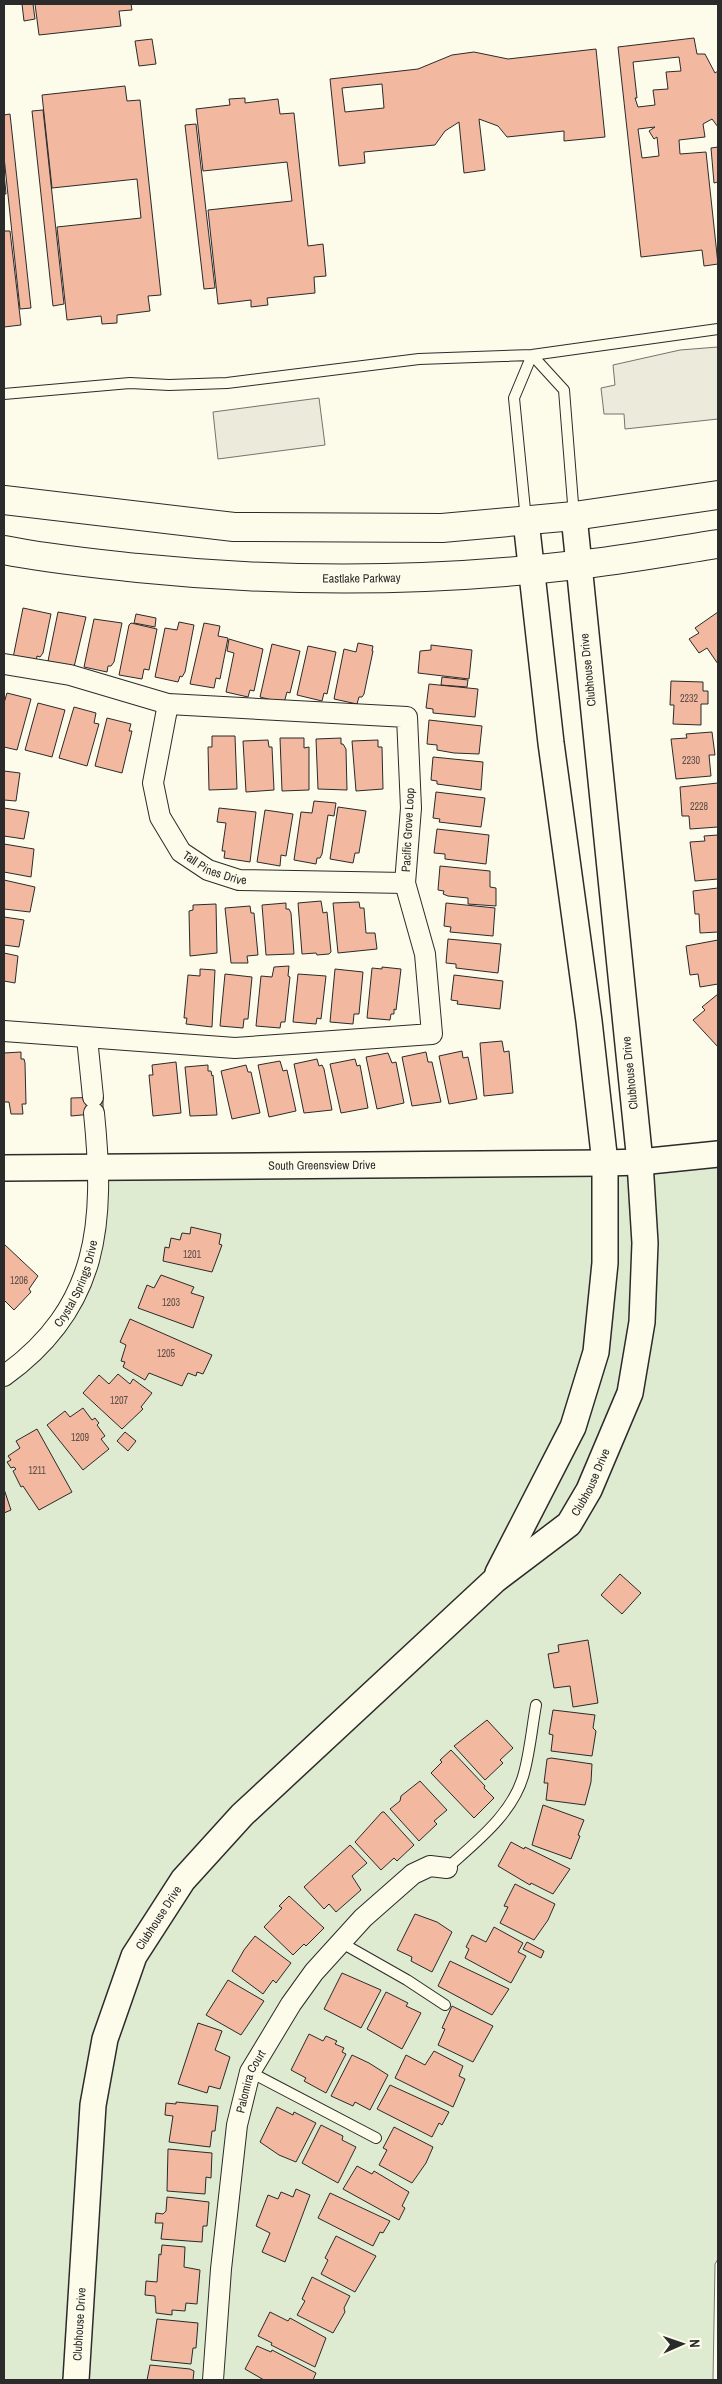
<svg xmlns="http://www.w3.org/2000/svg" width="722" height="2384" viewBox="0 0 722 2384" font-family="'Archivo Narrow',sans-serif">
<rect width="100%" height="100%" fill="#fdfbea"/>
<!-- green -->
<path fill="#deebd1" stroke="#74746e" d="M718,1155V2259L715,2264L713,2380H4V1386L33,1363L93,1245L88,1177Z"/>
<!-- parking -->
<path fill="#eceadb" stroke="#74746e" d="M718,347V419L625,429L624,414H604L601,388L615,385L613,365L680,350Z
M319,398L325,445L218,459L213,412Z"/>
<!-- building -->
<path fill="#f2b8a0" stroke="#2b2b2b" fill-rule="evenodd" d="M22,4H33L35,19L24,21Z
M35,4H131L132,10L119,11L121,26L39,35Z
M694,38L697,54H705L715,73L718,71V127L712,119L703,124L705,137L679,140L680,154L706,152L718,264L704,266L702,250L641,257L618,47ZM679,57L681,71L666,72L668,89L653,90L655,105L638,107L635,98H637L633,62ZM655,127L649,131L654,139L657,137L659,156L642,158L638,129Z
M152,39L156,64L139,66L135,41Z
M596,49L605,137L564,141V131L507,137L498,126L479,119L485,170L464,173L459,122L445,131L435,145L364,152L365,163L339,166L330,79L418,69L452,55L474,52L508,59ZM382,84L384,108L345,112L342,88Z
M125,86L127,101L140,100L161,295L148,296L150,311L117,315V323L102,324L101,316L67,320L57,227L141,218L137,179L52,188L42,95Z
M245,98V103L278,99L280,114L294,113L308,246L323,244L326,276L314,277L315,293L267,298L268,305L251,307V300L218,304L208,210L292,201L287,162L203,171L196,109L230,105L229,99Z
M43,110L64,304L53,306L32,111Z
M10,114L31,308L20,309L4,157V115Z
M196,124L215,288L204,289L185,125Z
M718,147V182L714,183L711,148Z
M4,173L6,194H4Z
M4,231H10L21,325L4,327Z
M23,608L51,614L43,653L40,657L37,656L36,662L13,658Z
M58,612L86,617L74,667L48,661Z
M718,612V664L707,648L699,653L689,639L699,633L695,628Z
M136,614L156,618L155,627L134,623Z
M94,619L122,623L114,662L111,666H108L107,672L84,667Z
M179,622L194,625L185,672L182,677L180,676L178,682L155,677L165,628L177,630Z
M131,623L157,629L149,670L144,669L142,679L119,675L129,625Z
M204,623L220,626L218,636L228,638L220,679L216,678L214,688L190,684Z
M229,639L263,649L254,691L250,690L248,697L226,692L234,653L227,651Z
M358,643L373,646L372,651H373L364,694L362,697H359L357,704L334,699L344,649L356,652Z
M272,644L300,651L290,693L287,692L284,703L260,697Z
M431,645L472,650L469,679L418,673L420,651L431,650Z
M308,646L336,652L327,694L324,693L322,701L297,695Z
M442,677L468,680L467,687L441,685Z
M671,681L703,682V691H708V704H701V725L673,724L674,705H670Z
M429,684L478,689L475,717L433,713V709L426,708Z
M7,693L31,699L17,750L4,747V703Z
M38,703L65,710L52,757L25,750Z
M74,707L96,713L94,723L99,724L87,766L59,758Z
M107,718L131,724L129,731H132L122,773L95,766Z
M429,720L482,726L479,754L454,753L437,750V745L427,744Z
M712,732L715,755H709L711,776L676,779L671,739L687,738L686,734Z
M212,736H235L237,789L209,790L208,747H212Z
M280,738H304V748L309,747V790L282,791Z
M341,738V744H343L346,749L347,790L318,789L316,739Z
M268,740L269,747H272L274,790L246,792L243,741Z
M378,740V747H382L383,789L356,791L352,741Z
M433,757L483,762L481,790L437,784V781L431,780Z
M4,771L20,773L16,801L4,800Z
M718,783V827L690,829L689,816H682L680,787Z
M436,792L485,798L481,827L439,822L440,819L433,818Z
M314,801L336,803L334,816L328,815L322,854L320,858H317L316,864L294,860L301,812L312,813Z
M338,807L366,811L359,853H355L353,863L330,859Z
M4,808L29,812L24,839L4,836Z
M219,808L256,812L250,862L224,858L225,851H222L226,823L217,822Z
M265,810L293,814L286,856L281,855L280,866L257,862Z
M437,829L489,835L486,864L445,859V854L434,853Z
M718,835V879L695,881L690,842L705,841L704,836Z
M4,844L34,849L31,877L4,872Z
M440,866L490,871V887L496,888V906L468,904V898L448,896L443,894L444,891L438,890Z
M4,880L35,887L30,912L4,909Z
M718,888V932L700,933L699,914H695L693,891Z
M321,901L323,913L327,912L331,952L329,954L317,955L316,953L302,954L298,903Z
M359,902L360,908H364L366,933H375L377,949L338,953L333,903Z
M286,903V909H289L291,913L294,954L266,955L262,905Z
M446,903L495,908L493,936L450,932L451,927L444,926Z
M216,904L217,953L190,956L189,911L193,910V905Z
M250,906L251,913H254L258,955L247,956L248,963H231L225,908Z
M4,917L24,920L19,947L4,945Z
M448,939L501,944L498,973L456,968V964L446,963Z
M718,940V984L700,987L698,974L690,975L686,946Z
M4,953L18,956L15,983L4,981Z
M289,966L288,976L290,977L285,1022H281L280,1028L256,1026L261,976L272,977L274,967Z
M382,967L401,969L396,1010L394,1009V1014H391L390,1020L367,1018L372,968L382,969Z
M200,969L215,970L212,1027L186,1024L187,1018H184L188,975L200,976Z
M335,969L363,972L359,1014H354L353,1024L330,1022Z
M225,974L252,977L248,1019H244L243,1028L220,1026Z
M298,974L326,976L321,1019L317,1018L316,1024L293,1022Z
M454,975L503,981L500,1009L457,1004L458,1001L451,1000Z
M718,994V1047L693,1020L705,1010L702,1007Z
M502,1041L504,1052L509,1051L513,1093L484,1096L480,1043Z
M462,1051L463,1058L468,1057L477,1099L449,1104L439,1056Z
M21,1052V1059H24L25,1063L26,1104H22L23,1114H11L9,1102H4V1053Z
M426,1052L428,1062H432L441,1102L412,1106L402,1057Z
M388,1053L392,1063L396,1062L404,1103L377,1109L366,1057Z
M317,1059L319,1066L322,1065L324,1069L332,1110L304,1113L294,1064Z
M355,1059L357,1066L360,1065L368,1108L341,1113L330,1064Z
M280,1061L283,1071L287,1070L296,1111L269,1117L258,1065Z
M176,1062L181,1113L153,1116L149,1075H153L152,1065Z
M208,1065V1071H211L212,1076L213,1075L217,1115L190,1116L185,1067Z
M246,1065L248,1072H251L260,1113L232,1119L221,1071Z
M103,1097V1113L71,1116V1098Z
M191,1227L221,1234L219,1244L222,1245L212,1272L163,1261L165,1247L169,1248L171,1238L180,1240L182,1233L190,1234Z
M4,1244L38,1276L29,1289L31,1292L14,1310L4,1300Z
M161,1275L194,1287L191,1293L204,1297L193,1328L138,1308L147,1285L154,1288Z
M130,1319L212,1355L203,1374L197,1372L196,1376L188,1373L182,1386L149,1373L145,1380L123,1367L125,1362L121,1361L126,1345L120,1342Z
M118,1374L130,1384L133,1379L152,1393L141,1407L143,1409L122,1429L83,1393L99,1375L109,1384Z
M83,1408L92,1420L95,1418L99,1423L97,1425L105,1436L101,1439L109,1449L83,1470L47,1425L65,1411L70,1417Z
M37,1429L72,1492L39,1510L23,1486L21,1487L13,1471L16,1469L14,1467L11,1468L7,1462L11,1460L8,1456L20,1448L16,1441Z
M125,1432L136,1441L128,1451L117,1441Z
M4,1489L11,1510L4,1513Z
M620,1574L641,1593L622,1614L601,1595Z
M588,1640L598,1703L573,1707L570,1686L554,1688L548,1654L559,1652L558,1645Z
M553,1710L595,1715L593,1728L596,1731L592,1756L551,1751L553,1735L549,1734Z
M487,1720L513,1748L500,1760L503,1763L485,1780L454,1746Z
M451,1750L485,1786L484,1788L494,1798L474,1818L431,1773L442,1762L440,1760Z
M551,1758L592,1764L591,1782L585,1805L546,1800L548,1783H544L547,1759Z
M420,1781L447,1810L434,1821L437,1824L419,1841L390,1809L400,1801L401,1796Z
M543,1805L584,1820L578,1835L580,1836L571,1859L532,1845Z
M382,1812H384L414,1845L397,1861L394,1858L381,1870L355,1842Z
M511,1842L524,1849L525,1847L570,1869L553,1894L531,1883L530,1885L498,1866Z
M350,1845L367,1863L352,1876L361,1890L336,1912L329,1904L324,1909L304,1887Z
M515,1884L555,1904L548,1920L534,1940L500,1923L508,1907L504,1906Z
M289,1896L324,1928L306,1946L304,1944L293,1955L264,1927L282,1908L279,1906Z
M415,1914L437,1922L452,1932L432,1972L411,1961L412,1957L397,1950Z
M494,1927L523,1943L518,1952L526,1956L511,1983L465,1958L469,1949L466,1947L472,1935L486,1942Z
M255,1936L291,1963L276,1983L273,1980L263,1994L232,1971L244,1950Z
M527,1942L544,1951L541,1958L523,1949Z
M450,1961L509,1989L492,2015L438,1986Z
M342,1973L381,1990L361,2028L324,2009Z
M228,1980L264,2001L241,2035L206,2015Z
M386,1992L408,2003L406,2006L421,2013L402,2049L367,2029Z
M452,2006L493,2026L473,2062L438,2045L445,2029L442,2028Z
M198,2023L222,2031L215,2050L230,2057L220,2089L209,2086L207,2093L178,2084Z
M309,2034L323,2041L326,2036L337,2041L335,2044L344,2048L342,2052L346,2054L326,2093L304,2081L306,2078L291,2070Z
M434,2051L463,2066L459,2076L465,2079L453,2107L395,2078L406,2055L425,2065Z
M352,2055L369,2063L388,2075L370,2110L355,2102L353,2106L331,2096Z
M390,2085L449,2112L442,2125L439,2123L432,2137L377,2109Z
M176,2102L218,2106L215,2131H212L210,2147L169,2142L173,2116L165,2115L166,2103L176,2104Z
M277,2107L293,2115L294,2112L316,2123L296,2162L279,2155L260,2142Z
M321,2125L343,2136L342,2140L356,2147L338,2183L302,2163Z
M394,2127L433,2147L426,2163L412,2183L379,2165L387,2150L383,2148Z
M168,2149L212,2153L211,2178L206,2177L205,2194L167,2191Z
M357,2166L372,2174L374,2171L409,2192L402,2206L405,2208L399,2220L343,2189Z
M296,2189L310,2195L285,2262L262,2252L270,2233L256,2226L268,2195L278,2199L281,2192L293,2197Z
M330,2193L390,2221L383,2233L380,2232L373,2246L318,2218Z
M167,2197L209,2202L207,2226H203L202,2242L161,2239L163,2223H155L156,2213L163,2214L166,2211Z
M336,2236L376,2256L355,2292L321,2274L328,2260L325,2258Z
M162,2245L185,2247L184,2267L200,2270L197,2304L186,2303L185,2311L172,2310V2315L156,2313L155,2296L145,2295L146,2281L157,2282L159,2254L161,2255Z
M312,2277L350,2296L344,2308L345,2312L333,2333L297,2315L305,2301L302,2299Z
M270,2312L288,2321L290,2318L326,2338L315,2367L271,2345L272,2343L258,2336Z
M157,2319L198,2323L196,2348H193L191,2364L151,2360Z
M257,2346L271,2352L272,2350L316,2373L313,2380H264L245,2369Z
M150,2365L190,2369L194,2371L193,2380H147Z"/>
<g fill="none" stroke-linecap="round" stroke-linejoin="round">
<!-- service casing -->
<g stroke="#2b2b2b" stroke-width="12">
<path id="service" d="M4,394L130,383L169,385L227,383L419,359L532,355L718,329
M526,520L514,398L532,355L564,390L574,516
M447,1868C476,1842 514,1813 524,1773C530,1751 532,1727 536,1705
M340,1942L407,1980L445,2005
M250,2072L376,2138"/>
</g>
<!-- minor casing -->
<g stroke="#2b2b2b" stroke-width="22">
<g id="minor">
<path d="M4,664L70,675L168,704L407,717L411,808L405,883L425,954L432,1034L235,1048L4,1031"/>
<path id="s1" d="M168,704L153,783L160,817L181,852L208,870L239,880L405,883"/>
<path d="M87,1038L93,1097"/>
<path id="s2" d="M4,1376C100,1307 105,1222 94,1113"/>
<path id="s3" d="M213,2380L221,2269L237,2125L250,2072L291,2004L314,1972L363,1918L413,1874L430,1866L447,1868"/>
</g>
</g>
<!-- tertiary casing -->
<g stroke="#2b2b2b" stroke-width="28">
<g id="tertiary">
<path id="s4" d="M4,1168L605,1163L640,1162L718,1154"/>
<path d="M498,1573L573,1427L596,1352L605,1263V1163L589,1021L551,743L526,521"/>
<path id="s5" d="M76,2380L93,2105L105,2039L134,1956L183,1880L242,1815L495,1580L569,1524L589,1490L630,1393L642,1322L645,1243L640,1162L574,516"/>
</g>
</g>
<!-- primary casing -->
<g stroke="#2b2b2b" stroke-width="30">
<g id="primary">
<path d="M4,500L234,527L442,528L574,516L718,495"/>
<path id="s6" d="M4,550C48,559 93,563 138,568C284,583 431,582 576,565C624,560 671,551 718,544"/>
</g>
</g>
<!-- service -->
<use href="#service" stroke="#fdfbea" stroke-width="10"/>
<!-- minor -->
<use href="#minor" stroke="#fdfbea" stroke-width="20"/>
<!-- tertiary -->
<use href="#tertiary" stroke="#fdfbea" stroke-width="25"/>
<!-- primary -->
<use href="#primary" stroke="#fdfbea" stroke-width="28"/>
</g>
<g text-anchor="middle" dominant-baseline="central" stroke-width="4" stroke-linejoin="round" paint-order="stroke">
<!-- number labels -->
<g font-size="10" fill="#5d4e48">
<text x="689" y="698">2232</text>
<text x="691" y="760">2230</text>
<text x="699" y="806">2228</text>
<text x="192" y="1254">1201</text>
<text x="19" y="1280">1206</text>
<text x="171" y="1302">1203</text>
<text x="166" y="1353">1205</text>
<text x="119" y="1400">1207</text>
<text x="80" y="1437">1209</text>
<text x="37" y="1470">1211</text>
</g>
<!-- street labels -->
<g font-size="12" fill="#2b2b2b" stroke="#fdfbea">
<text stroke="none"><textPath href="#s6" startOffset="359">Eastlake Parkway</textPath></text>
<text transform="translate(588 670) rotate(-96)">Clubhouse Drive</text>
<text transform="translate(408 830) rotate(-87)">Pacific Grove Loop</text>
<text stroke="none"><textPath href="#s1" startOffset="194">Tall Pines Drive</textPath></text>
<text transform="translate(630 1073) rotate(-96)">Clubhouse Drive</text>
<text stroke="none"><textPath href="#s4" startOffset="318">South Greensview Drive</textPath></text>
<text stroke="none"><textPath href="#s2" startOffset="120">Crystal Springs Drive</textPath></text>
<text stroke="none"><textPath href="#s5" startOffset="1094">Clubhouse Drive</textPath></text>
<text stroke="none"><textPath href="#s5" startOffset="476">Clubhouse Drive</textPath></text>
<text stroke="none"><textPath href="#s3" startOffset="302">Palomira Court</textPath></text>
<text stroke="none"><textPath href="#s5" startOffset="56">Clubhouse Drive</textPath></text>
</g>
</g>
<!-- border -->
<rect width="722" height="2384" fill="none" stroke="#2b2b2b" stroke-width="10"/>
<!-- north arrow -->
<g transform="translate(682 2344) rotate(88)" stroke="#fdfbea" stroke-width="4" paint-order="stroke">
<path d="M0-4L9 19L0 12L-9 19Z" fill="#2b2b2b"/>
<text y="-8" font-size="14" font-weight="bold" text-anchor="middle" fill="#2b2b2b">N</text>
</g>
</svg>
